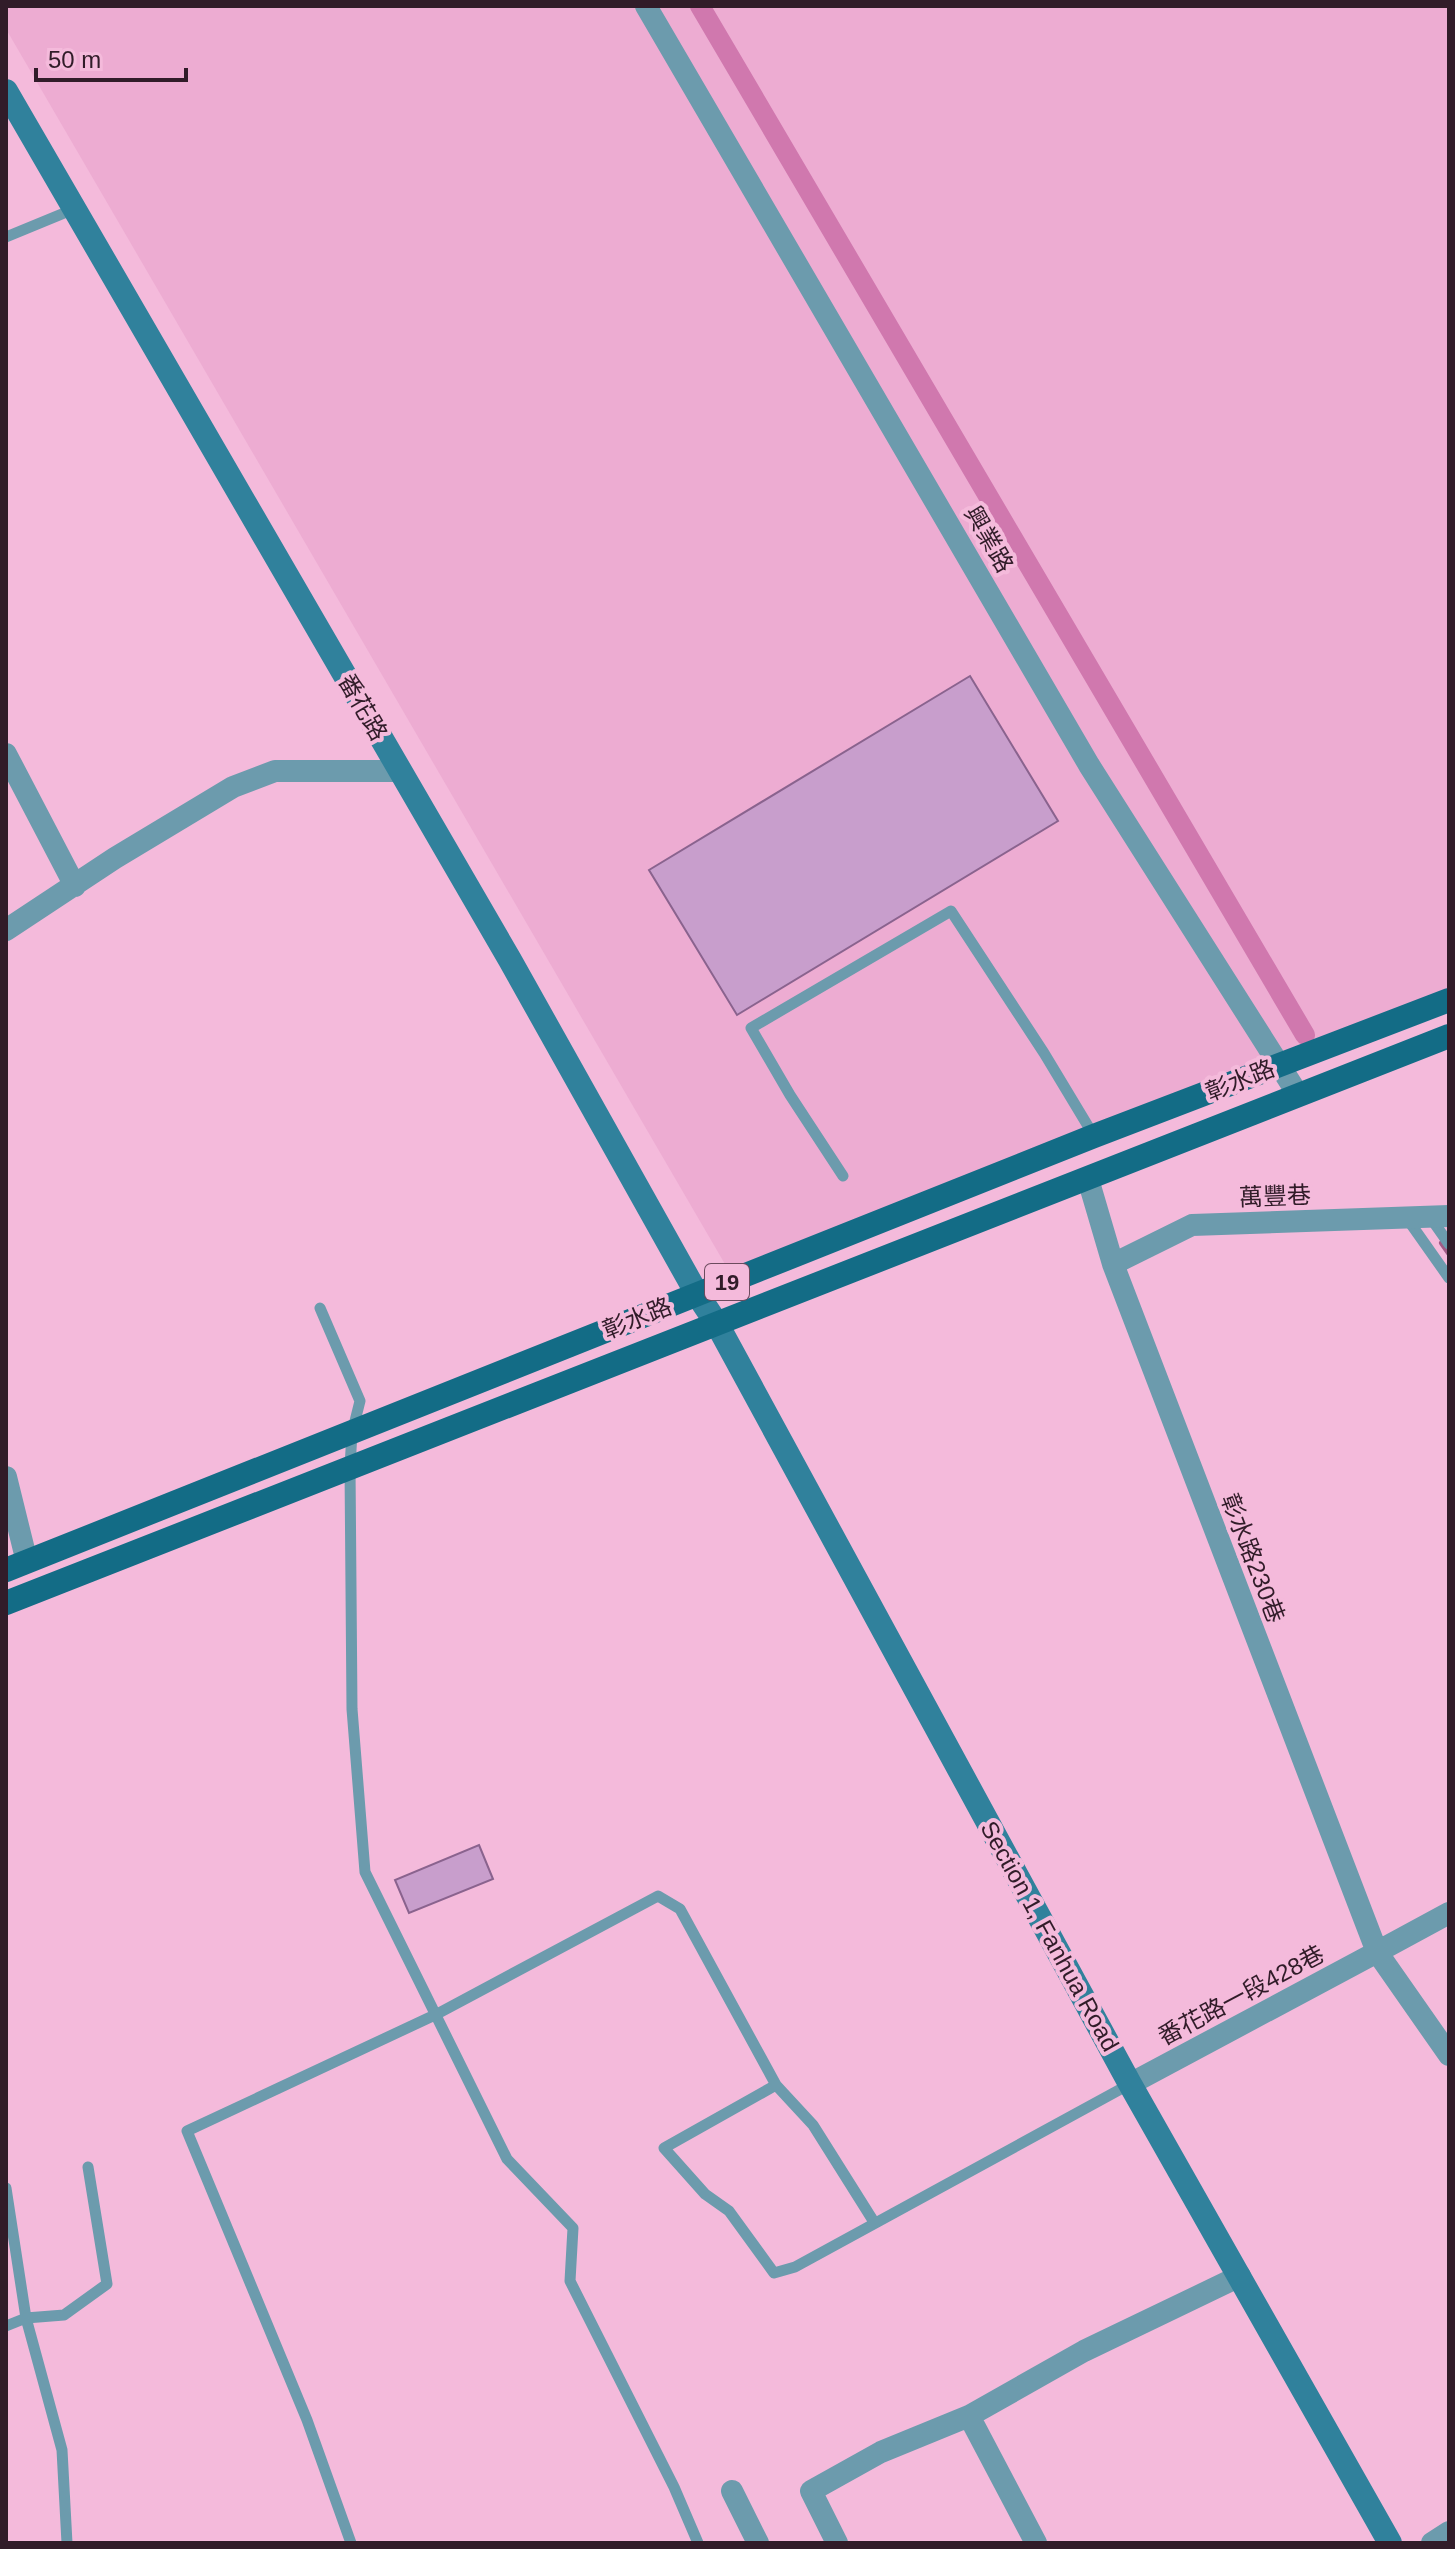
<svg xmlns="http://www.w3.org/2000/svg" width="1455" height="2549" viewBox="0 0 1455 2549" font-family="Helvetica,'Noto Sans TC',sans-serif">
<rect width="100%" height="100%" fill="#f4badb"/>
<!-- built -->
<path fill="#edacd2" d="M6,6H1449V992L729,1271L6,29Z"/>
<g fill="none" stroke-linecap="round" stroke-linejoin="round">
<!-- stream -->
<path stroke="#a05c86" stroke-width="6" d="M1442,1243L1449,1253"/>
<!-- canal -->
<path stroke="#d078ae" stroke-width="20" d="M700,6L1305,1035"/>
</g>
<!-- building -->
<path fill="#c89ecc" stroke="#8a638e" stroke-width="2" d="M970,676L1058,821L737,1015L649,870Z
M479,1845L493,1879L409,1913L395,1880Z"/>
<g fill="none" stroke-linecap="round" stroke-linejoin="round">
<!-- lane -->
<path stroke="#6c9bad" stroke-width="11" d="M6,237L74,209
M843,1176L790,1095L751,1028L951,911L1044,1053L1094,1136
M1406,1217L1449,1278
M1430,1217L1449,1244
M320,1308L360,1401L352,1433L350,1467L352,1709L365,1872L507,2159L573,2228L570,2281L674,2487L698,2543
M776,2085L664,2148L705,2194L729,2211L774,2273L795,2267L1130,2084
M6,2188L26,2318L62,2450L67,2543
M6,2326L26,2318L64,2315L107,2284L88,2167
M351,2543L307,2420L187,2131L437,2014L658,1896L680,1909L776,2085L813,2125L874,2222"/>
<!-- street -->
<path stroke="#6c9bad" stroke-width="22" d="M646,6L1089,765L1297,1093
M6,754L75,886
M6,930L115,858L233,787L275,771H400
M1088,1179L1113,1264L1377,1952L1130,2084
M1113,1264L1192,1225L1449,1216
M6,1477L27,1562
M1449,1913L1377,1952L1449,2055
M969,2416L1036,2543
M732,2491L758,2543
M837,2543L811,2491L881,2452L969,2416L1084,2351L1240,2276
M1432,2543L1449,2532"/>
<!-- secondary -->
<path stroke="#30819c" stroke-width="24" d="M6,91L510,960L697,1294L717,1324L1130,2084L1390,2543"/>
<!-- primary -->
<path stroke="#136c86" stroke-width="24" d="M6,1570L1094,1136L1449,1000
M6,1603L1449,1036"/>
</g>
<g text-anchor="middle" dominant-baseline="central" stroke-width="8" stroke-linejoin="round" paint-order="stroke">
<!-- shield labels -->
<rect fill="#f4badb" stroke="#6c4b5e" stroke-width="2" x="705" y="1264" width="44" height="36" rx="6"/>
<g font-size="22" font-weight="bold" fill="#311c29">
<text x="727" y="1282">19</text>
</g>
<!-- street labels -->
<g font-size="24" fill="#311c29" stroke="#f4badb">
<text transform="translate(989 539) rotate(60)">興業路</text>
<text transform="translate(363 707) rotate(60)">番花路</text>
<text transform="translate(1240 1080) rotate(-22)">彰水路</text>
<text transform="translate(1275 1196) rotate(-2)">萬豐巷</text>
<text transform="translate(637 1318) rotate(-22)">彰水路</text>
<text transform="translate(1253 1558) rotate(69)">彰水路230巷</text>
<text transform="translate(1050 1936) rotate(61)">Section 1, Fanhua Road</text>
<text transform="translate(1241 1995) rotate(-28)">番花路一段428巷</text>
</g>
</g>
<!-- border -->
<rect width="1455" height="2549" fill="none" stroke="#311c29" stroke-width="16"/>
<!-- scale -->
<path d="M36 68v12h150v-12" fill="none" stroke="#311c29" stroke-width="4"/>
<text x="48" y="68" font-size="24" fill="#311c29" stroke="#f4badb" stroke-width="6" paint-order="stroke">50 m</text>
</svg>
